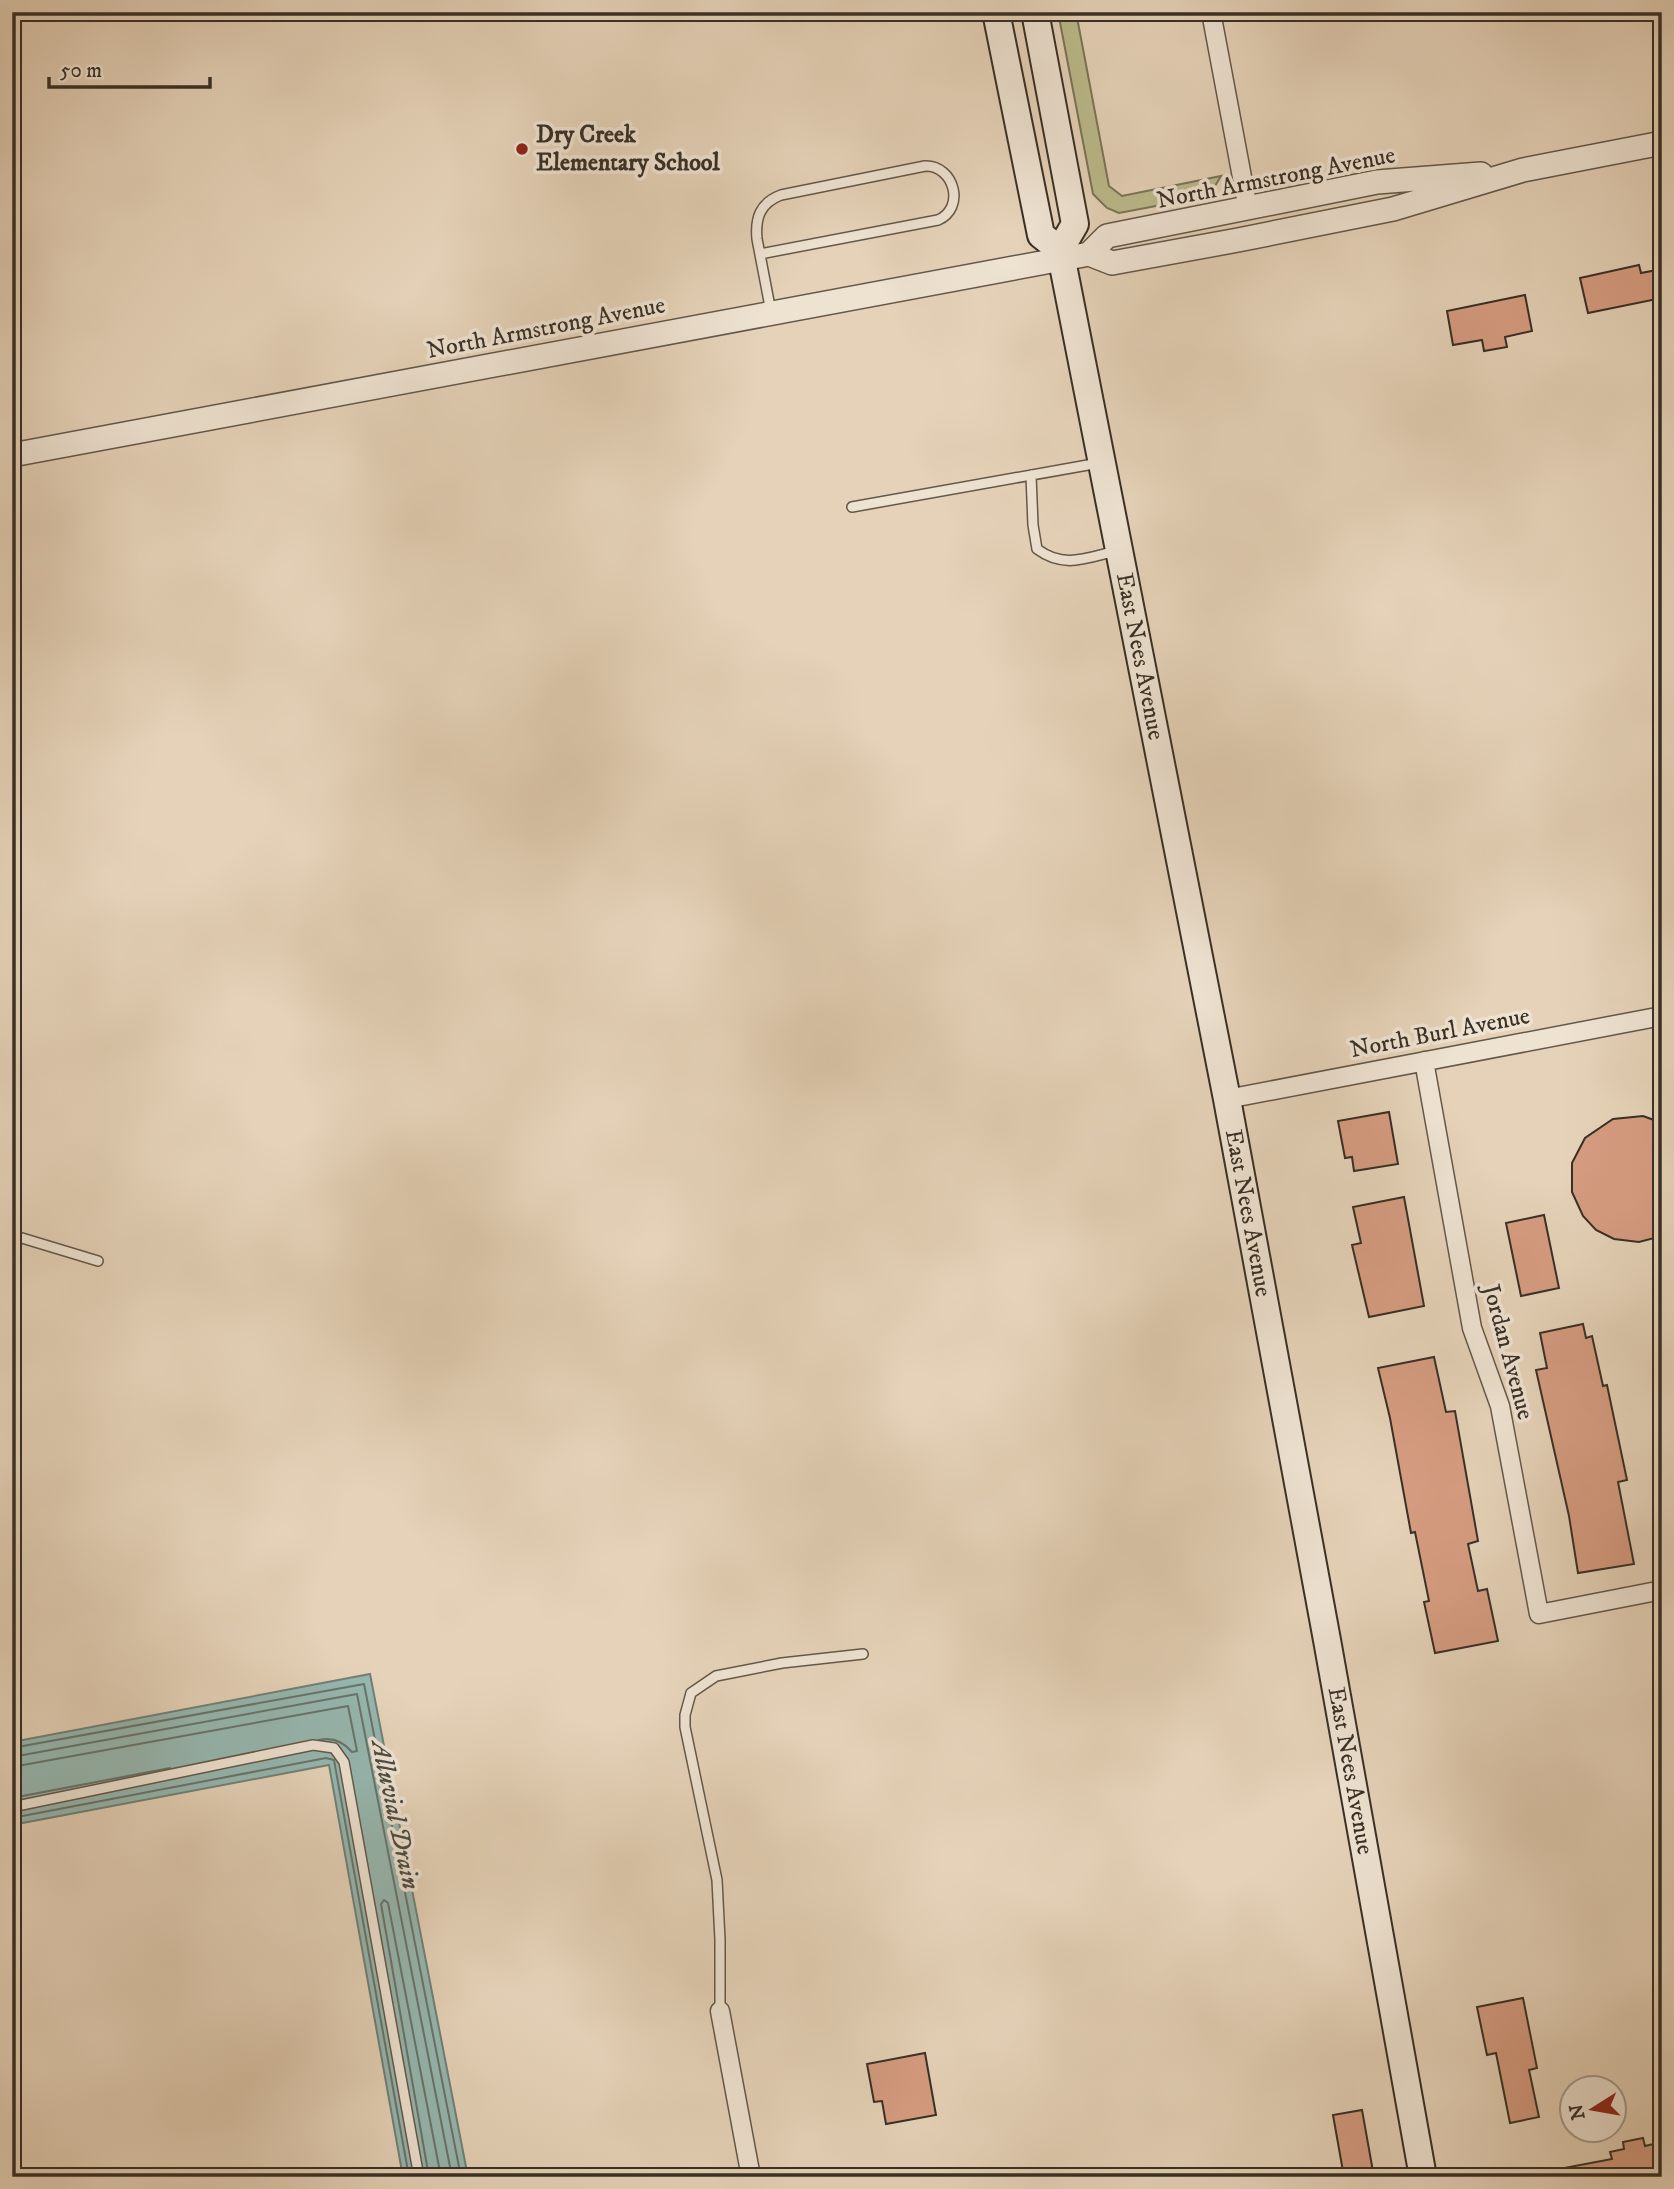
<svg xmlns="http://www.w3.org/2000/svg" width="1674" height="2189" viewBox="0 0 1674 2189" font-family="'IM FELL DW Pica',serif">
<rect width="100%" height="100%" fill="#e5d2b8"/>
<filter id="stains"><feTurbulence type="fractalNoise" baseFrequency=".00286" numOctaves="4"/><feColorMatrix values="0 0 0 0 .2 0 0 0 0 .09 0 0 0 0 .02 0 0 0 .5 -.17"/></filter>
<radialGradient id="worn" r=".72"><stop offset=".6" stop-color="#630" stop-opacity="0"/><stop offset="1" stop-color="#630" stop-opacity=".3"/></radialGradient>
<!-- green -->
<path fill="#bbba8b" stroke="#7a7558" stroke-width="2" d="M1058,12H1076L1109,186L1122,196L1221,176L1209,196L1119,213L1107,208L1093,194Z"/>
<!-- water -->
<path fill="#96b7b0" stroke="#708179" stroke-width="2" d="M370,1674L468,2177H403L329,1765L12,1825V1742Z"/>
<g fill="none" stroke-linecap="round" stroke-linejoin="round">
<!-- shore -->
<path stroke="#67746b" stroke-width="2" d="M12,1748L364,1684L461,2177
M12,1757L357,1694L452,2177
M12,1767L348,1706L357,1751L352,1752C343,1741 333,1737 319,1740
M12,1798L170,1768
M12,1818L326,1758L334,1760L409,2177
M429,2177L381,1904L384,1900L388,1903L441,2177"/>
</g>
<!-- building -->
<path fill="#d69c81" stroke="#383026" stroke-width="2" d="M1639,265L1641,273L1662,269V298L1588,313L1580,278Z
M1525,295L1532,331L1505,337L1507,347L1484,351L1482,340L1453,345L1447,311Z
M1389,1112L1398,1164L1354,1171L1352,1157L1345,1158L1338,1121Z
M1643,1116L1662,1123V1236L1639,1242L1614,1239L1596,1230L1583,1216L1572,1192V1163L1585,1138L1613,1119Z
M1404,1197L1424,1306L1369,1317L1352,1245L1361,1243L1353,1207Z
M1544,1215L1559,1288L1521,1296L1506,1223Z
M1583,1324L1586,1338L1592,1336L1603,1386L1607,1385L1627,1480L1618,1482L1634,1564L1578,1573L1569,1516L1536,1370L1547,1368L1540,1333Z
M1434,1357L1446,1412L1455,1411L1478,1541L1468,1544L1478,1591L1487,1589L1498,1641L1435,1653L1424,1602L1429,1601L1415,1532L1411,1533L1390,1418L1378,1368Z
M1523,1998L1537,2068L1529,2070L1539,2117L1510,2123L1496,2053L1487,2055L1477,2007Z
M925,2053L936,2115L886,2124L882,2101L874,2102L867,2064Z
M1362,2110L1374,2177H1344L1333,2115Z
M1643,2138L1645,2146L1662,2142V2177H1564V2168L1612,2159L1610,2152L1624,2149L1623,2142Z"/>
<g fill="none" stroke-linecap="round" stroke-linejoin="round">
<!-- service casing -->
<g stroke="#63584a" stroke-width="12">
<path id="service" d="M760,254L938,220C966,208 954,165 925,166L781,195C760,203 755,218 757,239L771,312
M1031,475L1033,525L1037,549C1064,569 1086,558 1116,551
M852,507L1099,463
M12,1235L98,1261
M12,1807L313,1745L334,1748L344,1762L419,2177
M720,2011V1940L717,1880L685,1727V1715L691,1693L716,1676L782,1663L863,1654"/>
</g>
<!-- minor casing -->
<g stroke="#63584a" stroke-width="21">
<path id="minor" d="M1211,12L1248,209
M1424,1061L1472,1328L1500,1406L1539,1614L1662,1590
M1227,1099L1662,1016
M720,2011L751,2177"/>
</g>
<!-- tertiary casing -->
<g stroke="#63584a" stroke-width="26">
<path id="tertiary" d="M1089,254L1107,236L1377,182L1481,174
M12,455L1089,254L1112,263L1238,240L1393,209L1523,170L1662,143"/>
</g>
<!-- secondary casing -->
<g stroke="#383026" stroke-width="30">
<g id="secondary">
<path d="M996,12L1041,235L1060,250"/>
<path id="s1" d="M1035,12L1075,224L1060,250L1227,1099L1327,1640L1423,2177"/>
</g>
</g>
<!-- service -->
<use href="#service" stroke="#eee2d1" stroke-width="9"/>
<!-- minor -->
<use href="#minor" stroke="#eee2d1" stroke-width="18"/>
<!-- tertiary -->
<use href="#tertiary" stroke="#eee2d1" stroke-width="23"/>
<!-- secondary -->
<use href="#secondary" stroke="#eee2d1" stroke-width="26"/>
</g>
<!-- markers -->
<circle fill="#8f2418" stroke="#eee2d1" stroke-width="2.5" cx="522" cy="149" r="7"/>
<g text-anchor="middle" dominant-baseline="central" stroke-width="7" stroke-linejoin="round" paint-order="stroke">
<!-- poi labels -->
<g font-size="24" font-weight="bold" fill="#383026" stroke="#eee2d1" text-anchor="start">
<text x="536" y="135">Dry Creek<tspan x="536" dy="28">Elementary School</tspan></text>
</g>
<!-- street labels -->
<g font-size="24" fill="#383026" stroke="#eee2d1">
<text transform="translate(1276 178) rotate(-11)">North Armstrong Avenue</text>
<text transform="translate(546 328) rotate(-11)">North Armstrong Avenue</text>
<text stroke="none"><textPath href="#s1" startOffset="660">East Nees Avenue</textPath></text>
<text transform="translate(1440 1033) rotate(-11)">North Burl Avenue</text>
<text stroke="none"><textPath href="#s1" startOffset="1227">East Nees Avenue</textPath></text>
<text transform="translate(1508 1352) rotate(75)">Jordan Avenue</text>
<text stroke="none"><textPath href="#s1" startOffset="1794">East Nees Avenue</textPath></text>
</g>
<!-- water labels -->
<g font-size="26" font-style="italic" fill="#4b4b42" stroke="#eee2d1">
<text transform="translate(395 1815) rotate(78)">Alluvial Drain</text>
</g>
</g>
<!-- margin -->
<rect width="1674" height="2189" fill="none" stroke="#e5d2b8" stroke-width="42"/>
<rect x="14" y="14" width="1646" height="2161" fill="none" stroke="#383026" stroke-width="3.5"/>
<rect x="21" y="21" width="1632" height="2147" fill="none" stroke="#383026" stroke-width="2"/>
<!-- north arrow -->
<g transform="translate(1593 2109) rotate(259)"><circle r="33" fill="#eee2d1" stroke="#a59b8d" stroke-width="2"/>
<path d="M0-5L12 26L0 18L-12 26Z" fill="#8f2418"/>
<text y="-10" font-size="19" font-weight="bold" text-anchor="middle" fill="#383026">N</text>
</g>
<!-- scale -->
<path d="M49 77v10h161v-10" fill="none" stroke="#383026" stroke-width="3.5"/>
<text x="60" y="77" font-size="21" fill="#383026" stroke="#eee2d1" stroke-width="5" paint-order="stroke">50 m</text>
<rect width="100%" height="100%" filter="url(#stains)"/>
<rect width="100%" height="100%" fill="url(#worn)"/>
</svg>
